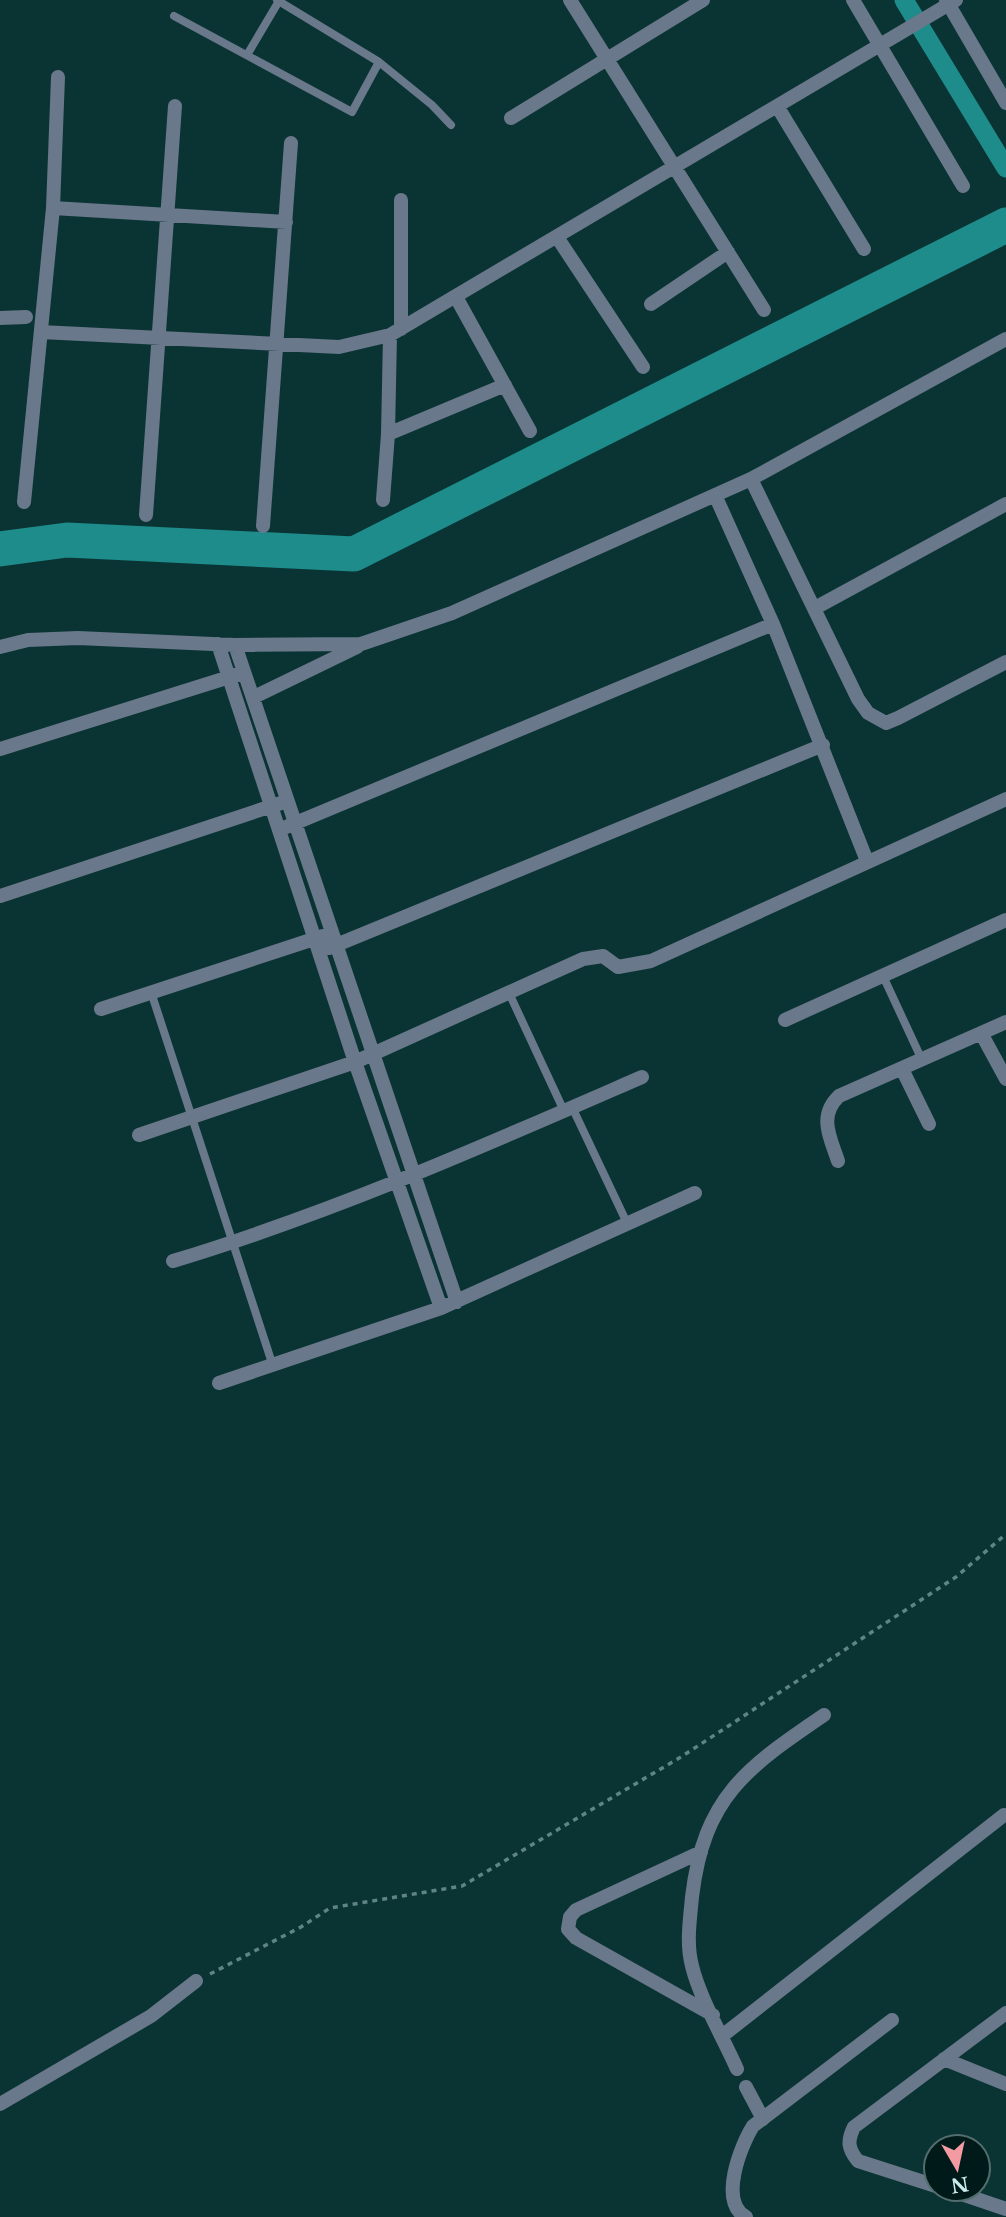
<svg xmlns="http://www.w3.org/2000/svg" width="1006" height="2217" viewBox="0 0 1006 2217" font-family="'Libre Baskerville',serif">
<rect width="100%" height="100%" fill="#0a3333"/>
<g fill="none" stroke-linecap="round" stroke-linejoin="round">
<!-- canal -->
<path stroke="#1d8c8b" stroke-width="19" d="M904,0L1006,168"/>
<!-- river -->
<path stroke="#1d8c8b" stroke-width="35" d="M0,549L67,540L354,554L1006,225"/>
<!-- path -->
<path stroke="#5e8584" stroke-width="3.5" stroke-dasharray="5 5" stroke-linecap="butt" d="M210,1974L301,1927L330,1908L462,1886L681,1757L956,1577L1006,1534"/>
<!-- service -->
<path stroke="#69788a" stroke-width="8" d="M174,16L352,112L379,62L277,0
M247,55L279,1
M379,62L432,105L451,125
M883,976L922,1060
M151,992L273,1366
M509,993L564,1111
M572,1107L627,1223"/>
<!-- minor -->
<path stroke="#69788a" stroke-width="14" d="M570,0L764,310
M853,0L963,186
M946,0L1006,103
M777,106L864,249
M511,118L703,0
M401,200V329
M53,208L286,222
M557,237L643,367
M456,297L530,431
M651,304L728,252
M0,318L26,317
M41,332L339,347L390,335L956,0
M388,434L505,385
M751,479L858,699L868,713L886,723L898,718L1006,662
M715,495L773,624L867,861
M383,500L388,434L390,335
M24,502L53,208L58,77
M146,515L175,106
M263,526L291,143
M815,608L1006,504
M218,644L355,1062L441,1308
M235,645L457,1302
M0,647L28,640L78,638L235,645L361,644L452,613L751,479L1006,339
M254,697L357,647
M0,749L239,674
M286,827L773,624
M0,896L281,803
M329,948L823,745
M101,1009L323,936
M785,1020L1006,920
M981,1033L1006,1079
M902,1069L929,1124
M139,1135L355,1062L583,959L603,956L618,967L651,961L1006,799
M838,1161C830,1137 818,1116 839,1096L1006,1022
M173,1261C335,1212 488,1144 642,1077
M219,1383L441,1308L695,1193
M701,1852L576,1910L570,1917L568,1929L576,1938L713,2015
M722,2036L1004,1815
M944,2059L1006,2084
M737,2069C723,2037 700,1999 692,1966C686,1943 690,1920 692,1897C704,1797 746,1768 824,1715
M746,2087L763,2119
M0,2104L151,2016L196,1981
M936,2186L858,2161C848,2149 847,2141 854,2127L1006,2013
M947,2189L1006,2209
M746,2217C718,2202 741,2145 753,2126L892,2020"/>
</g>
<!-- north arrow -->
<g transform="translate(957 2168) rotate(171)"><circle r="33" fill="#001a19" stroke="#516e6d" stroke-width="2"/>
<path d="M0-5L12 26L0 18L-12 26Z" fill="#f49aa3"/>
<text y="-10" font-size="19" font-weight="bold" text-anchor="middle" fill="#caedeb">N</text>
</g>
</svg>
